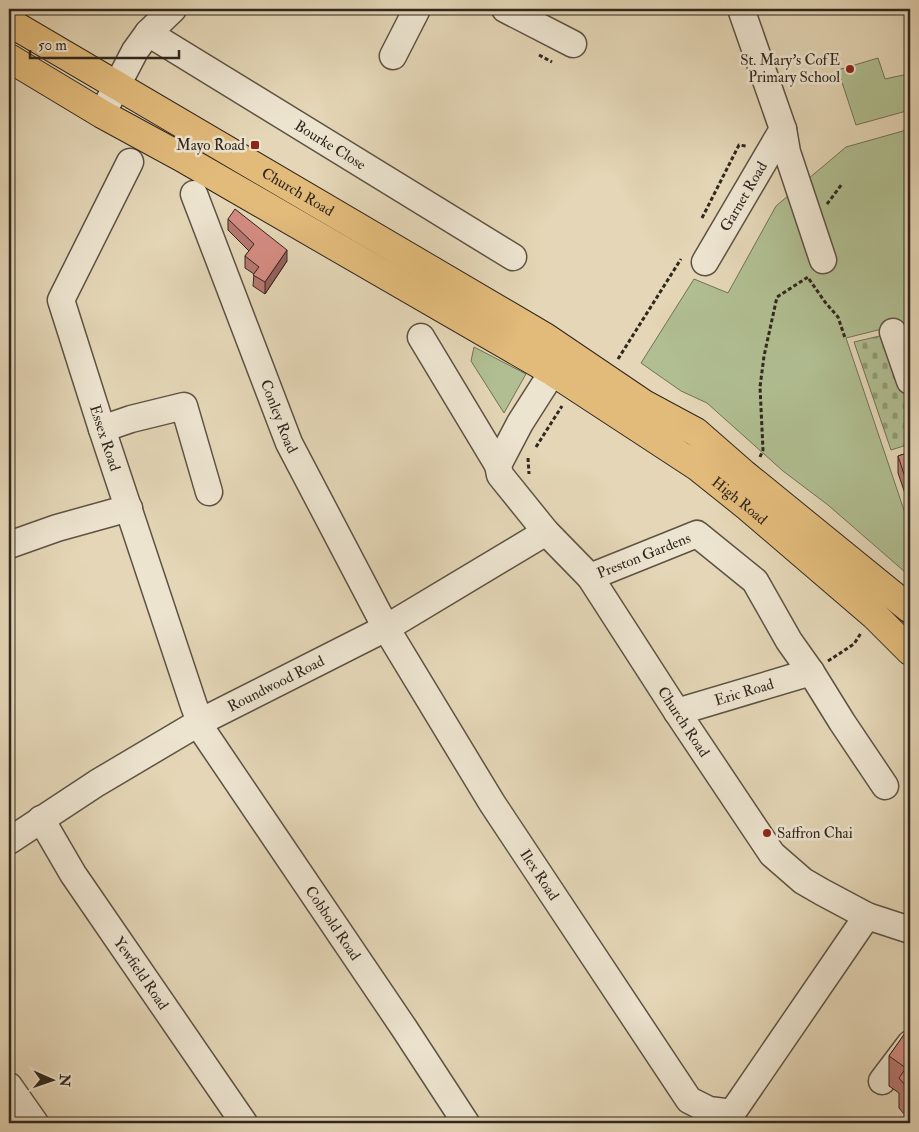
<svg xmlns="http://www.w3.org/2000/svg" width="919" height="1132" viewBox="0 0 919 1132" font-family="'IM FELL Double Pica',serif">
<defs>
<pattern id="cemetery-stones" width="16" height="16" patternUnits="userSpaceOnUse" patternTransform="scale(1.25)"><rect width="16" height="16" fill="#b0be91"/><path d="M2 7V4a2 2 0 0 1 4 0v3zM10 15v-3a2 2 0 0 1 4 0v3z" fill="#909a76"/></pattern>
</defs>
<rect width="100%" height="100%" fill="#e4d6b6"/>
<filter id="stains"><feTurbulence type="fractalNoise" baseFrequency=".004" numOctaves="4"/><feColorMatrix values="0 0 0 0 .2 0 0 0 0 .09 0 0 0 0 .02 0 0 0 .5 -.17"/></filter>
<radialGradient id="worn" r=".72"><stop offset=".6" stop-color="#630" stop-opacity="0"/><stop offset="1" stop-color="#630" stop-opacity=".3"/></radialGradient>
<!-- green -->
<path fill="#b0be91" stroke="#707258" d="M878,58L885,79L908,74L910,81V110L856,125L838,70Z
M910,129V322L846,338L910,528V569L905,572L828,505L783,471L707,403L681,391L641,363L694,279L728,293L776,206L846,147Z
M474,347L526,374L504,413L471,361Z"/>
<!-- cemetery -->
<path fill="url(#cemetery-stones)" stroke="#707258" d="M888,334L910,409V444L891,450L854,342Z"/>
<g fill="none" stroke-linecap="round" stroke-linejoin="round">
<!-- minor casing -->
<g stroke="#5d5344" stroke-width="29">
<g id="minor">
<path d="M505,9L573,44"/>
<path d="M741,9L783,129L787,152L823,260"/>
<path id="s1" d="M148,33L513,257"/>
<path d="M393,56L417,9"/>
<path d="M102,114L135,51L148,33L173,9"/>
<path id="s2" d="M130,162L61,300L102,429L194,706L205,734L404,1028L466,1123"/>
<path id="s3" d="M194,194L289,443L386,628L492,803L689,1100L709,1110L732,1113L867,916"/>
<path id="s4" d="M705,262L783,129"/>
<path d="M893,332L910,381"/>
<path d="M421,337L498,465"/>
<path id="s5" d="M564,354L520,423L498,465L500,475L546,532L590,577L677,712L772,854L803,881L822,892L867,916L910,930"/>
<path d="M102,429L131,419L184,406L209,492"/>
<path d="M9,545L57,528L129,508"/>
<path id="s6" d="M590,577L697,534L755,581L789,641L811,672L842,722L885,786"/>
<path id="s7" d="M677,712L811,672"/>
<path id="s8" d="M41,819L73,874L244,1123"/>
<path id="s9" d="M9,841L97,783L200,722L386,628L546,532"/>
<path d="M882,1081L910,1044"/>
<path d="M9,1086L35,1123"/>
</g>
</g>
<!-- major casing -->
<g stroke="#30271e" stroke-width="30">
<g id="major">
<path id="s10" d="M9,22L545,337L644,404L696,432L744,474L910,609"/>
<path id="s11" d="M9,58L102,114L181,157L553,372L698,467L748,507L874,615L910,651"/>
</g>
</g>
<!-- path -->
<path stroke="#30271e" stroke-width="3" stroke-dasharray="4 2.5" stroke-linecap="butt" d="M539,55L552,62
M827,204L842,184
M702,218L739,145L746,146
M809,279L825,302L838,317L845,338
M618,359L681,259
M536,447L562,406
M760,457L763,450L760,387L764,356L777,297L808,277
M528,458L529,474
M828,661L854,644L861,633"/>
<!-- minor -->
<use href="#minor" stroke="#ede4d0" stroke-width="26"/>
<!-- major -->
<use href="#major" stroke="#e2bb7b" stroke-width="28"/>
</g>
<!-- wall -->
<path fill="#b77871" stroke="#30271e" d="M228,219L287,261L265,294L253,286L254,274L245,268V256L249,251L228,230Z
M910,452V508L898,473V456Z
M910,1026V1121L899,1108V1093L889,1086V1056Z"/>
<!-- shaded-wall -->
<path fill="#95625c" stroke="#30271e" d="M287,250V261L265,294V282Z"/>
<!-- building -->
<path fill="#d58c83" stroke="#30271e" d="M235,209L287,250L265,282L253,275L259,267L245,256L254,244L228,219Z
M910,452V492L898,456Z
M910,1026V1091L899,1078L906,1068L889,1056Z"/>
<!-- markers -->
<g fill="#8f2418" stroke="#ede4d0" stroke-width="2">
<circle cx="850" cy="69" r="5"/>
<rect x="250" y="140" width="10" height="10" rx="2.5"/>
<circle cx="767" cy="833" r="5"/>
</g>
<g text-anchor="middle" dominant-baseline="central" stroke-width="5" stroke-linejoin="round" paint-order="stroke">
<!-- poi labels -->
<g font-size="15" fill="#30271e" stroke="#ede4d0" text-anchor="end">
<text x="840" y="60">St. Mary's CofE<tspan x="840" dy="17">Primary School</tspan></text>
<text x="245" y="145">Mayo Road</text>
<text x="777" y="833" text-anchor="start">Saffron Chai</text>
</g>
<!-- street labels -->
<g font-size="15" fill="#30271e" stroke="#ede4d0">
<text stroke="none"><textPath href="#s1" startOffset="214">Bourke Close</textPath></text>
<text stroke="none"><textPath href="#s10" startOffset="335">Church Road</textPath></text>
<text stroke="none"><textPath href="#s4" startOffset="76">Garnet Road</textPath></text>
<text stroke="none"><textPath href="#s3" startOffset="238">Conley Road</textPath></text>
<text stroke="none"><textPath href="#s2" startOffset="299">Essex Road</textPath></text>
<text stroke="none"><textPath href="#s11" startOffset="855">High Road</textPath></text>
<text stroke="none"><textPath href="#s6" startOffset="58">Preston Gardens</textPath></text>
<text stroke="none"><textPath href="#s9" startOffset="310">Roundwood Road</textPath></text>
<text stroke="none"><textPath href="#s7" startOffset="70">Eric Road</textPath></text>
<text stroke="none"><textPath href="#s5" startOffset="448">Church Road</textPath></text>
<text stroke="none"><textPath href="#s3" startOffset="766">Ilex Road</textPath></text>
<text stroke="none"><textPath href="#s2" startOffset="840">Cobbold Road</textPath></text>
<text stroke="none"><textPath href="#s8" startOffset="184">Yewfield Road</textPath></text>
</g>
</g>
<!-- margin -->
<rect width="919" height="1132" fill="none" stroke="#e4d6b6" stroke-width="30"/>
<rect x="10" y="10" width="899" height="1112" fill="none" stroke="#30271e" stroke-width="2.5"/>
<rect x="15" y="15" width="889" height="1102" fill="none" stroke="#30271e"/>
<!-- north arrow -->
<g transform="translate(52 1080) rotate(92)" stroke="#ede4d0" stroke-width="4" paint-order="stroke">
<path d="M0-4L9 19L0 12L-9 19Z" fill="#30271e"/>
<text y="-8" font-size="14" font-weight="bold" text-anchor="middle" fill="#30271e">N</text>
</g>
<!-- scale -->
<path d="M30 50v8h149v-8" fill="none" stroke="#30271e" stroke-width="2.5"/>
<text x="38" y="50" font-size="15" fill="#30271e" stroke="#ede4d0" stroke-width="4" paint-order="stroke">50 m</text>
<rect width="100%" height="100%" filter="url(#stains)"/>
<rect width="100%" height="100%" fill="url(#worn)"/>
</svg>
